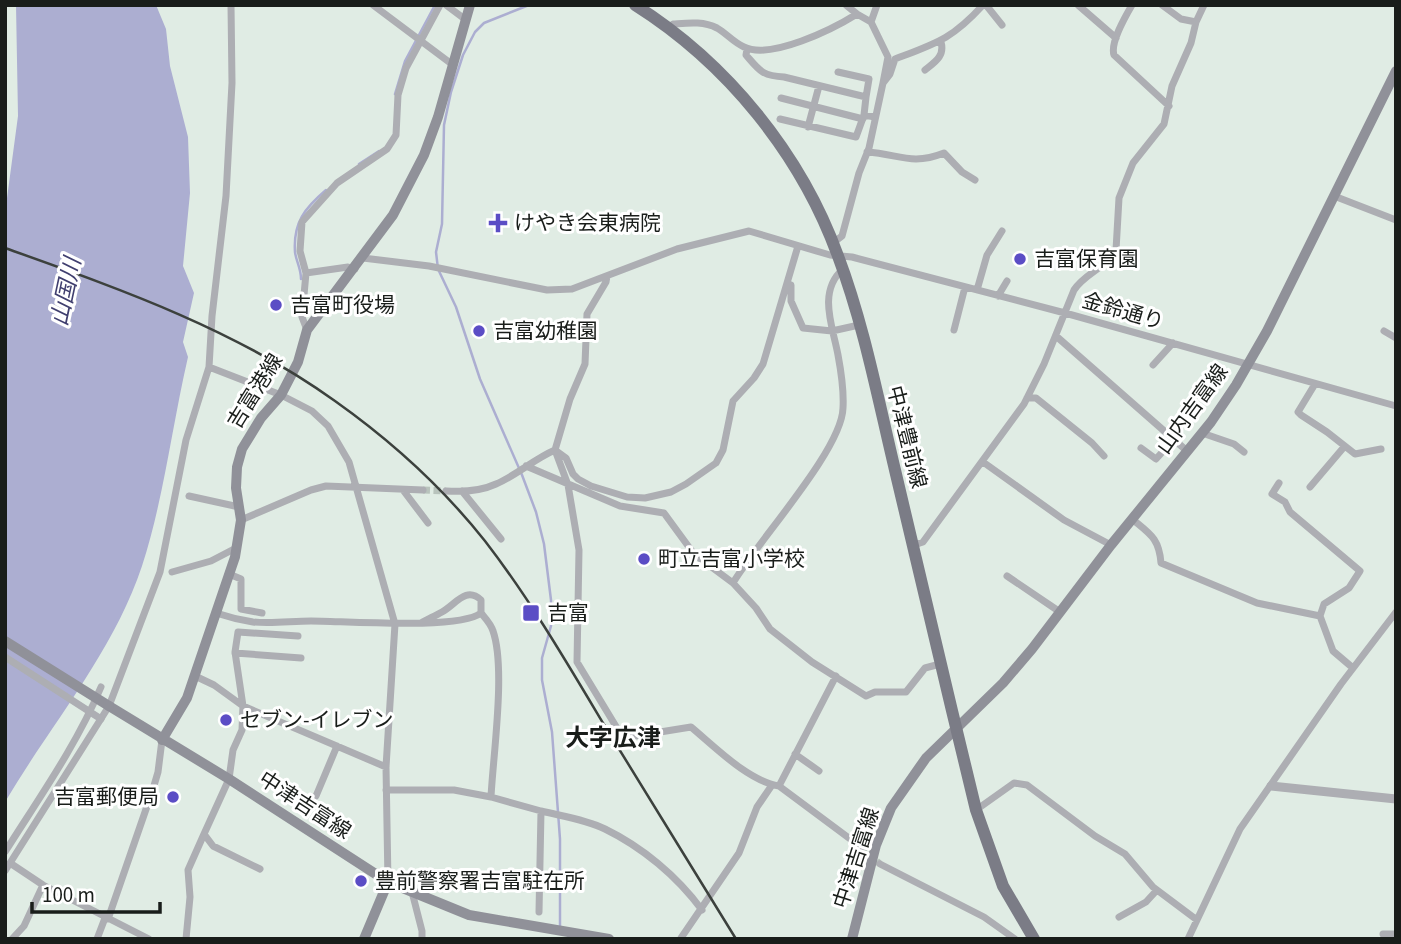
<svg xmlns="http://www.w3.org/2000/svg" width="1401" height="944" viewBox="0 0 1401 944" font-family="'Source Sans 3','Noto Sans JP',sans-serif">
<rect width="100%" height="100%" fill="#e0ece4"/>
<!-- water -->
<path fill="#acaed1" d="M16,5H156L166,29L170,66L188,137L190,193L183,266L194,293L183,342L188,357C172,426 164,498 142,566C113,653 51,724 5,802V213L18,116Z"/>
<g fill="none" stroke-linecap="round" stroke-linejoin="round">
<!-- stream -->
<path stroke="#acaed1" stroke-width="2.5" d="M529,5L484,23L475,32L463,55L451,92L444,125L442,224L436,252L438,269L456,307L480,379L522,475L536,512L544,544L551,600V626L542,658V680L552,732L560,839V928
M395,94L405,61L435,5
M359,164L379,151
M301,279C301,268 296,261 295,252C293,222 305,208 326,190"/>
<!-- minor-tunnel -->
<path stroke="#b8c3bc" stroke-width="7" stroke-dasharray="7 3.5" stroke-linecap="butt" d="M423,490L446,491
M861,847L880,864"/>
<!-- minor -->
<path stroke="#adaeb3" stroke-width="7" d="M373,5L453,65
M446,5L466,20
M846,5L857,14
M986,5L1002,25
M1078,5L1116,38
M1132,5C1125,17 1110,43 1114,55L1169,106
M1162,5L1181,19L1196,22
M871,22L877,5
M671,30L673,24C688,23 703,21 717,28C726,33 733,42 744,47C771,60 833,29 857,14L871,22L888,57L883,83
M747,49L746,55C759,70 762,76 784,77L866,97L864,115L875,117
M925,70C935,62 945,56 941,42
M838,72L869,79L866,97
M781,98L863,119
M780,119L856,137L864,115
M808,127L819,86
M867,152C899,154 911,166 944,153L962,172L975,180
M1334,196L1396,220
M833,243L842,236L859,173L869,148L883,83L890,74L895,59C937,43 952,39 983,5
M363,258L429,266L547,290L572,289L677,249L749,231L830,255L852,257L1065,313L1396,406
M306,273L348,267L355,269
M787,284L791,285V301L803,328L832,331L859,325
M977,290L987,255L1002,231
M998,296L1007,281
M307,330L302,317L306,273L300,251L302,222L337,183L387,149L396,135L398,95L406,68L440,5
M954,330L965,287
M1384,331L1396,338
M1056,336L1187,451
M1153,365L1173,343
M209,367L281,395L312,411L328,426L349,462L395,624L386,767L388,882
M1315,384L1298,412L1301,415L1327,432L1355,454L1381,449
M1027,398H1036L1092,443L1104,456
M1202,433L1234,444L1244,452
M1141,448L1156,459L1174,439
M555,450L568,485L579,550L577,662L623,738L691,727C714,746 748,781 779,786L861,847
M555,450L566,458L573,474L578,479L591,486L627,497L645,498L671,492L686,484L716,463L723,450L733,401L754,378L763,364L798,246
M983,462L1064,520L1111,545
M526,466L620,506L664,513L694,554L733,583L756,608L770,629L812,662L866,696L875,692H906L925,668L940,664
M1279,483L1272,494L1285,502L1290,512L1360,571L1349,588L1324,604L1320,616
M1310,487L1344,447
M403,490L428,523
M446,491C462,492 481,491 496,484C517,475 534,459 555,450L570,399L585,364L587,314L606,282L607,276
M462,491L501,539
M189,496L239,507
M1132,519C1150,534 1159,538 1161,563L1257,603L1320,616L1333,651L1353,668
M241,520L311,490L326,486L423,490
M914,545L923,542L1024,404L1044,364L1074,290C1085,273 1106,268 1116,250L1119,198L1133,163L1164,124L1172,86L1191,43L1196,22L1204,5
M172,572L211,561L236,548
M229,574L241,579V609L262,613
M1007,576L1060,612
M733,583C757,542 842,450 843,408C844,391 841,371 838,355C833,327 817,292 843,269
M216,613C228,617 240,620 253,622C272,624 292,621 311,621C344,621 459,630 481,613
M235,653L301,658
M195,676L214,685L243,706L386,767
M795,754L819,771
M779,786L836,676
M386,790H454L491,797C493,756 506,668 493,631C491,624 486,619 481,613V600C466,586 456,604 442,612C435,616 428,619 421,623
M316,796L337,746
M491,797L541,811L539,912
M976,810L1014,783L1027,785L1095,836L1125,854L1153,887L1197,920
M541,811C561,816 585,819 605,829C642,847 677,876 702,910
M5,852C39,798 76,746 101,687
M10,863L43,885L149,939
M880,864L984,917L1015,939
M260,869L213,846L204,834L229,779L233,750L242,730L243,706L235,652L238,632L298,636
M5,871L109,706L160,572L186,440L209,367L212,316L226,196L232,83L231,5
M412,892L422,931V939
M1119,917L1146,902L1157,890
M108,919L153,789L158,772L162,740
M1383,934H1396
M681,938L739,853L757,807L772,785
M12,939L24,926L43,885
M97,939L105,918
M186,939L190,897L188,870L204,834
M1188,939L1240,829L1341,684L1396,612"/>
<!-- tertiary -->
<path stroke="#adaeb3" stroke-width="9" d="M1271,786L1396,799"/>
<!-- secondary -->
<path stroke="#909199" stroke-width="10" d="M109,706L229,779L388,882L469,915L609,939
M162,740L187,698L235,557L241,520L236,488L237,467L242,449L261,418L281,395L298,362L307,330L393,215L424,155L438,117L470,5
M364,939L388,882
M852,939L876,845L891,808L926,758L1003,683L1032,649L1111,545L1211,422L1236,385L1267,331L1396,71"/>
<!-- primary -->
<path stroke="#7b7c86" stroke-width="12" d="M635,5C727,63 801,154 838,256C864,325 878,399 895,470C923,584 948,697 976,810L1003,886L1034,939"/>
<!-- rail -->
<path stroke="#3c413d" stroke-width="2.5" d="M5,248C120,289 235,329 335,401C390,440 443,488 485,541C529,598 566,661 603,723C648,795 691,867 736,939"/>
<!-- minor-bridge -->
<path stroke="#adaeb3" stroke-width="7" d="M5,657L101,719"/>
<!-- secondary-bridge -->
<path stroke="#909199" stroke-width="10" d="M5,641L109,706"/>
</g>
<!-- markers -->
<g fill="#5b4dc5" stroke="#fff" stroke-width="2.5">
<path d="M494.5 212.5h7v7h7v7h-7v7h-7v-7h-7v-7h7z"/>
<circle cx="1020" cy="259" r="7"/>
<circle cx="276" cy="305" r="7"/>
<circle cx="479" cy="331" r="7"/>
<circle cx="644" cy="559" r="7"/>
<rect x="522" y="604" width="18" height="18" rx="3.5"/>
<circle cx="226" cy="720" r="7"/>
<circle cx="173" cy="797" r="7"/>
<circle cx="361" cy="881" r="7"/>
</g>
<g text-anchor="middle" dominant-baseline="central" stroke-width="6" stroke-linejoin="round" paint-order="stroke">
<!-- poi labels -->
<g font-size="21" fill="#191d1a" stroke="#fff" text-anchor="start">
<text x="514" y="223">けやき会東病院</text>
<text x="1034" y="259">吉富保育園</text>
<text x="290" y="305">吉富町役場</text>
<text x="493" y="331">吉富幼稚園</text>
<text x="658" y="559">町立吉富小学校</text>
<text x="547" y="613">吉富</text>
<text x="240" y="720">セブン-イレブン</text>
<text x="159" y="797" text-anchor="end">吉富郵便局</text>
<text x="375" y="881">豊前警察署吉富駐在所</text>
</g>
<!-- street labels -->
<g font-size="21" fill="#191d1a" stroke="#fff">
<text transform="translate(1123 311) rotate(16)">金鈴通り</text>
<text transform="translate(255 391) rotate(-58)">吉富港線</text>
<text transform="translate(1192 409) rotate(-54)">山内吉富線</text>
<text transform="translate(907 437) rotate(76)">中津豊前線</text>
<text transform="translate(305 805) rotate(33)">中津吉富線</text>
<text transform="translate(856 858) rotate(-72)">中津吉富線</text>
</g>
<!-- water labels -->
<g font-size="23" font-style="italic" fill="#403f6f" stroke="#fff">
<text transform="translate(66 292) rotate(-78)">山国川</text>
</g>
<!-- quarter labels -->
<g font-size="24" font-weight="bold" fill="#191d1a" stroke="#fff">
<text x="613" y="738">大字広津</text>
</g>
</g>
<!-- border -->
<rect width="1401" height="944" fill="none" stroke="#191d1a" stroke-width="14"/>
<!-- scale -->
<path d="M32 902v10h128v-10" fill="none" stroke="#191d1a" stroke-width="3.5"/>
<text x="42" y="902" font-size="21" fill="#191d1a" stroke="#ffffff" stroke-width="5" paint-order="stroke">100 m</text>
</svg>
